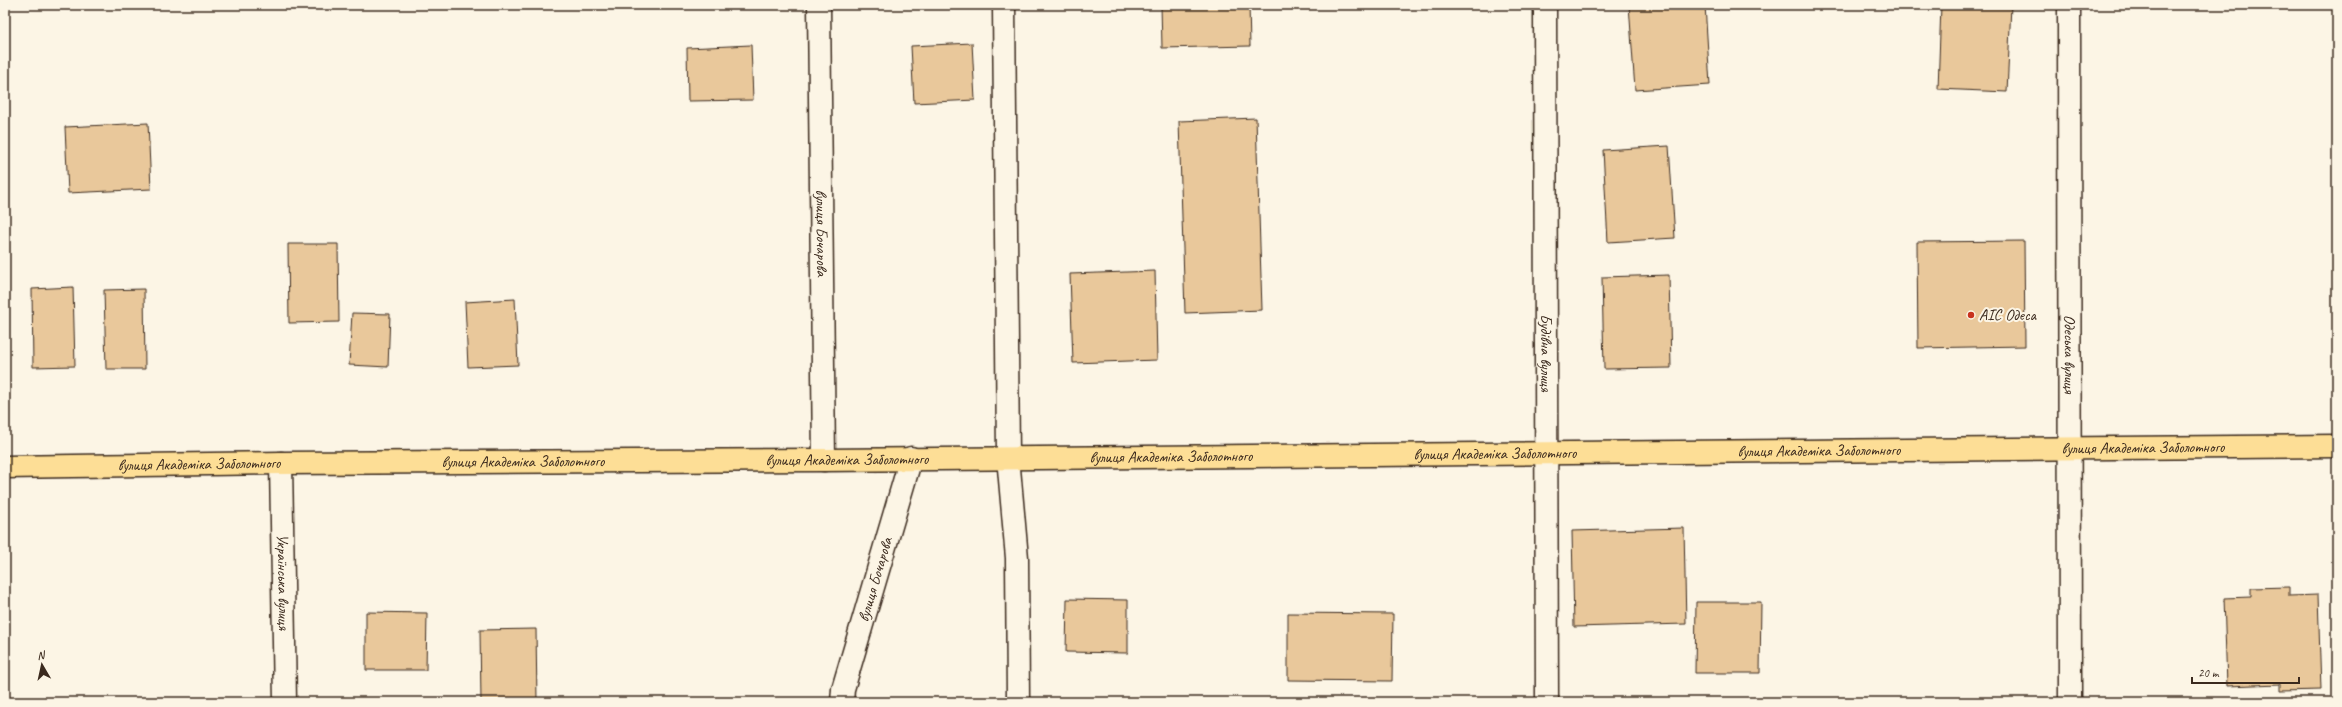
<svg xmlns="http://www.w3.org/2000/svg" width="2342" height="707" viewBox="0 0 2342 707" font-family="Caveat,sans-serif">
<rect width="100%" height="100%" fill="#fcf5e5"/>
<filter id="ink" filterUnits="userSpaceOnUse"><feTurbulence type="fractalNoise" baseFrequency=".025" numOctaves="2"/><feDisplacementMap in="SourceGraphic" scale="8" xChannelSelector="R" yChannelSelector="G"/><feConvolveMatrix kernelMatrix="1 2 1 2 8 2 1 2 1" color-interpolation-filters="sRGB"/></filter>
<g filter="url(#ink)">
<!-- building -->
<path fill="#e9c89b" stroke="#3b2a1e" d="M1161,5H1249L1250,46L1162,48Z
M1629,5H1705L1710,85L1635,90Z
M1941,5H2011L2007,92L1938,89Z
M972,43L975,100L914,103L911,46Z
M751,45L753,100L688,101L687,48Z
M1256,118L1262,310L1185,313L1179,121Z
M148,123L151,189L68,193L65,127Z
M1669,146L1675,238L1608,242L1603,150Z
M2024,241L2025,346L1918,348L1917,242Z
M288,244H338L339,322L289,323Z
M1155,271L1157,360L1073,363L1070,274Z
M1669,275L1671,368L1604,369L1602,277Z
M73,287L75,366L33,367L32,289Z
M144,289L145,369H106L104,290Z
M515,299L518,365L468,367L465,302Z
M352,313L390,314L388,367L349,365Z
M1684,528L1686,624L1574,627L1572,531Z
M2289,587V596L2318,595L2321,690L2280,691V684L2227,686L2224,598L2251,597V588Z
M1067,599L1128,600V653L1066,652Z
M1696,602H1761L1760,673H1695Z
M366,612L427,613L426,670H366Z
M1288,613L1393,614L1392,681L1288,680Z
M536,629L537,702H481L480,630Z"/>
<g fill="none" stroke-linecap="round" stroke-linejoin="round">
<!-- street casing -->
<g stroke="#3b2a1e" stroke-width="25">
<g id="street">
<path id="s1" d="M819,5L824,460"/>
<path d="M1004,5L1008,457L1017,558L1018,702"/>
<path id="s2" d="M1545,5L1547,702"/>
<path id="s3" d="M2069,5L2070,702"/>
<path id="s4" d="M281,463L285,702"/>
<path id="s5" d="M842,702L843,689L911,458"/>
</g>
</g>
<!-- primary casing -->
<g stroke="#3b2a1e" stroke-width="25">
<g id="primary">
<path id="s6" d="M5,467L281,463L824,460L2337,446"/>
</g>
</g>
<!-- street -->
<use href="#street" stroke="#fcf5e5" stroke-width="22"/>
<!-- primary -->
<use href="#primary" stroke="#fdde96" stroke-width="22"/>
</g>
</g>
<!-- markers -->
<circle fill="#c8321e" stroke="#fcf5e5" stroke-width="1.5" cx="1971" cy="315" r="4"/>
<g text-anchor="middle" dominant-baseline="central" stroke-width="4" stroke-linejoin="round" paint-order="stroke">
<!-- street labels -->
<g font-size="16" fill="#3b2a1e" stroke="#fcf5e5">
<text stroke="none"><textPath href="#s1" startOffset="228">вулиця Бочарова</textPath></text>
<text stroke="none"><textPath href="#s2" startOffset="348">Будівна вулиця</textPath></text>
<text stroke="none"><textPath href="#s3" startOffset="349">Одеська вулиця</textPath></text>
<text stroke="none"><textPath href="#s6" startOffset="2138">вулиця Академіка Заболотного</textPath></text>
<text stroke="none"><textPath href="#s6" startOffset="1814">вулиця Академіка Заболотного</textPath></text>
<text stroke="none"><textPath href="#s6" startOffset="1490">вулиця Академіка Заболотного</textPath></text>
<text stroke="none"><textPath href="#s6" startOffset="1166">вулиця Академіка Заболотного</textPath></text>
<text stroke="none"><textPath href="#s6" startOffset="842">вулиця Академіка Заболотного</textPath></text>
<text stroke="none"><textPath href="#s6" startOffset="518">вулиця Академіка Заболотного</textPath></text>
<text stroke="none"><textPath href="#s6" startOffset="194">вулиця Академіка Заболотного</textPath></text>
<text stroke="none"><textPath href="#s5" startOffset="127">вулиця Бочарова</textPath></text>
<text stroke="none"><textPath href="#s4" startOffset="119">Українська вулиця</textPath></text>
</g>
<!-- poi labels -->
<g font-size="16" fill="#3b2a1e" stroke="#fcf5e5" text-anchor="start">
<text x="1979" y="315">АІС Одеса</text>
</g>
</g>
<!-- margin -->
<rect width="2342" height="707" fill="none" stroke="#fcf5e5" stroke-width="20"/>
<rect x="10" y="10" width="2322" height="687" fill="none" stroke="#3b2a1e" stroke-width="1.5" filter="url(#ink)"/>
<!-- north arrow -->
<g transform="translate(42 665) rotate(351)" stroke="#fcf5e5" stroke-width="3" paint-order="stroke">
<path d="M0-3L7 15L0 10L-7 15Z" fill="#3b2a1e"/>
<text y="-6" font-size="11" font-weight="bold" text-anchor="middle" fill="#3b2a1e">N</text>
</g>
<!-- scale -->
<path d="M2192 677v6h107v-6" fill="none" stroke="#3b2a1e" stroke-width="2"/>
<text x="2198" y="677" font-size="12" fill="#3b2a1e" stroke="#fcf5e5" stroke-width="3" paint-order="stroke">20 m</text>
</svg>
